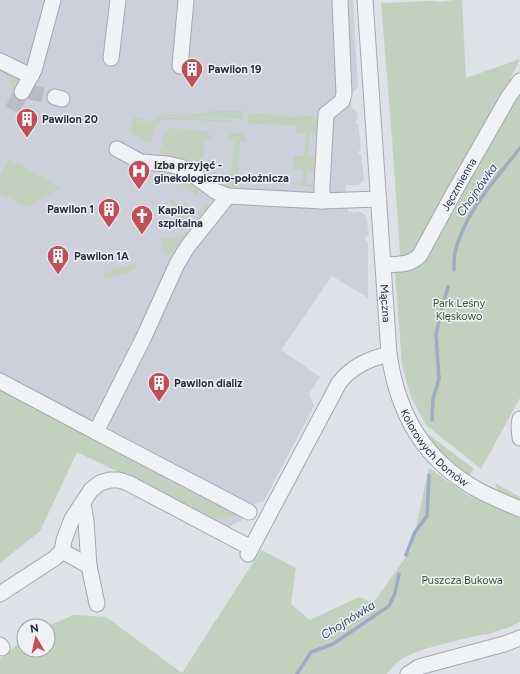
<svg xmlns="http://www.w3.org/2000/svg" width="520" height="674" viewBox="0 0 520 674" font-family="Figtree,sans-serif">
<rect width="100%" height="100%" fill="#dee1e6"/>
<!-- built -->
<path fill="#cdd0d8" d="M0,0H353L358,87L350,95L351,107L357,112L358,120L355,122L358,124L361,150L359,151L358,153L361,155L364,180L359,185H346V190L348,212H361L366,216L369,235L365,238L368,243V298L332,276L281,350L320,377L309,394L314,406L264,501L252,505L242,520L226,528L138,480L77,452L40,531L0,563Z"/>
<!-- green -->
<path fill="#c3d0c0" d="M453,0H462L466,78L520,59L482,139L415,254L406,258L399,257L400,253L392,138L381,3L431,1L440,2Z
M0,64L20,77V84L13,97C12,86 11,77 0,71Z
M520,87V398L481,469L426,425L411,397L402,365L395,273L396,271L404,268Z
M212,111H244L242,119L173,116H166L155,123L133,119V117L154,121L163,115H191Z
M259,113L290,117L310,116L313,117L316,119L319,124L320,135L310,134L308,156L318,157L317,171L307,170L306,184L316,185L315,187L292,185V183H302L303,170L293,169L294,156H304L306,134L296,133V126L247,123L249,114Z
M171,117L233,120V122L166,119C154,122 152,132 152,143L147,142L130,132L133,120L154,124L164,118Z
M172,128L206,131L209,133L211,139H205L203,163L212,164C212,170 207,172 201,172V170L193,165L167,158L161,154L159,147H162C163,138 162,131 172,128Z
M233,133H243L246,136V142L240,141L237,190C226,189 220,185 222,173L231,174L234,141L227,140L230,134Z
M9,159L61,187L28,207L0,193V176Z
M165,170H172L195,184L198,190V196L164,172Z
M169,198L179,205L185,203L189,206L190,212L186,219L180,221L175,216Z
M204,204L214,205L174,259L161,250L162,248L160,239L166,238V240C198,231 188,227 204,204Z
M135,263L136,268L134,270L105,279L103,273Z
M0,391L238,515L218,520L77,452L40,531L0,563Z
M428,434L474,469L469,476L439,451L426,435Z
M429,468L467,495L520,518V622L510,627L485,635L484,634C462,640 410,649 395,664C392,667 389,671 387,674H0V659L24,639V650H48V626L74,615L106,617L182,673L261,550L296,568L291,604L310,620L359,597L373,603L411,550Z
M495,483L520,497V501L498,491Z"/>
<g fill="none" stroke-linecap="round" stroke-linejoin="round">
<!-- stream -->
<path stroke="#9cadc4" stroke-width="3.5" d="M454,270C454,264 454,258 455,252C465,212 495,180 520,148
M432,420L433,399L439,379L436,335L440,316L448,287
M406,555L415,532L427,516L429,475
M297,674L311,652L333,644L389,606L395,593L399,574"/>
<!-- minor-tunnel -->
<path stroke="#babdc4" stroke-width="15" stroke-dasharray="15 8" stroke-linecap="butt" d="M29,90L34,93L55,97
M12,110L22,92"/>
<!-- minor casing -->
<g stroke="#a4a8b0" stroke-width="17">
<g id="minor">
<path id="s1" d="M365,0L389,354C398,415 424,460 478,490C491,497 506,503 520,509"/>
<path d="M111,58L118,0"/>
<path d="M0,61L31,76"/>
<path d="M180,66L186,0"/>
<path d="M22,92L34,70L53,0"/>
<path d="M55,97L62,99"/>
<path d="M117,149L141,162L167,164L181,167L191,173L215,191L228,196"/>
<path d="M322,201V186L326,114L342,101L344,94L340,0"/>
<path id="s2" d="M384,265C397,264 410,266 420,255L452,196L509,96L520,81"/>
<path d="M0,381L96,432"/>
<path d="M520,419L519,426L520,438"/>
<path d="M83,504L86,521L89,566"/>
<path d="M249,512L96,432L143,339L177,264L188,246L228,196L322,201L379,199"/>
<path d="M62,551L89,566L97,604"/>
<path d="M248,554L339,383C352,366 369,359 389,354"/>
<path d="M0,594L55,558L62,551L64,540L72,519L91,490L100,483L110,480H119L128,483L251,548"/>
<path d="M0,645L2,648"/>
<path d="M408,674L419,667L504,644L520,638"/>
</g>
</g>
<!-- minor -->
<use href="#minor" stroke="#f1f2f5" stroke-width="15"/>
</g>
<!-- icons -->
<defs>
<g id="building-pin" transform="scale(1.15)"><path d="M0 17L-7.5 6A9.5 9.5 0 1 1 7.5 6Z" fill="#c14e59" stroke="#eef0f4"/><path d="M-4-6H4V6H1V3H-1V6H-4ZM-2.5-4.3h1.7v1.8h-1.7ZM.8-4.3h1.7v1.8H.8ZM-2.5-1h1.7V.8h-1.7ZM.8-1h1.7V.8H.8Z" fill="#fff"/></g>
<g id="hospital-pin" transform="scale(1.15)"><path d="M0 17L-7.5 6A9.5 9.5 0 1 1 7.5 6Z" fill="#c14e59" stroke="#eef0f4"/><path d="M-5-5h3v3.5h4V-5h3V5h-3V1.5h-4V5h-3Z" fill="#fff"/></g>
<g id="church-pin" transform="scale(1.15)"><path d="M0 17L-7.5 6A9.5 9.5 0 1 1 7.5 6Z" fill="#c14e59" stroke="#eef0f4"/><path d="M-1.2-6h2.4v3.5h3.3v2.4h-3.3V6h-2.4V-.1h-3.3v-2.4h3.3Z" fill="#fff"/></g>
</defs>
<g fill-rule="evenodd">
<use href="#building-pin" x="192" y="69"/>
<use href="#building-pin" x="27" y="119"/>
<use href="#hospital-pin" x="139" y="171"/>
<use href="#building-pin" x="109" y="209"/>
<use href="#church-pin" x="142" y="216"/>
<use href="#building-pin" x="58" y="256"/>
<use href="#building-pin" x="159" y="383"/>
</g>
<g text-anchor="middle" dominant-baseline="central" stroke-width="3" stroke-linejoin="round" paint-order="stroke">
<!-- poi labels -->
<g font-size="11" font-weight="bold" fill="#292f3c" stroke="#eef0f4" text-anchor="start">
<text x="208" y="69">Pawilon 19</text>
<text x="42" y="119">Pawilon 20</text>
<text x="154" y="165">Izba przyjęć -<tspan x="154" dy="13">ginekologiczno-położnicza</tspan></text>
<text x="94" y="209" text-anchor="end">Pawilon 1</text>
<text x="158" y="210">Kaplica<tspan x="158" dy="13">szpitalna</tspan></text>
<text x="74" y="256">Pawilon 1A</text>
<text x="174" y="383">Pawilon dializ</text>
</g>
<!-- street labels -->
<g font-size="11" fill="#292f3c" stroke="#eef0f4">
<text stroke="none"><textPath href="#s2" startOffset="119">Jęczmienna</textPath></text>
<text stroke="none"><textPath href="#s1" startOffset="304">Mączna</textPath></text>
<text stroke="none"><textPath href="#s1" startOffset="462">Kolorowych Domów</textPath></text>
</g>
<!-- park labels -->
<g font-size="11" fill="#3c5638" stroke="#eef0f4">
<text x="459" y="303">Park Leśny<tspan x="459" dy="13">Klęskowo</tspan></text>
<text x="462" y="580">Puszcza Bukowa</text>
</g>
<!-- water labels -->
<g font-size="12" font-style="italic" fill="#374c6c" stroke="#eef0f4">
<text transform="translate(477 190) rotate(-55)">Chojnówka</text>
<text transform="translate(348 620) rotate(-32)">Chojnówka</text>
</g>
</g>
<!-- north arrow -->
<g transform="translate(36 638) rotate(351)"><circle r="19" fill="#eef0f4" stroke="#9fa3aa"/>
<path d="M0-3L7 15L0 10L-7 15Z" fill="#c14e59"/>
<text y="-6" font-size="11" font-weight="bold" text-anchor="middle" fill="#292f3c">N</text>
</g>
</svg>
